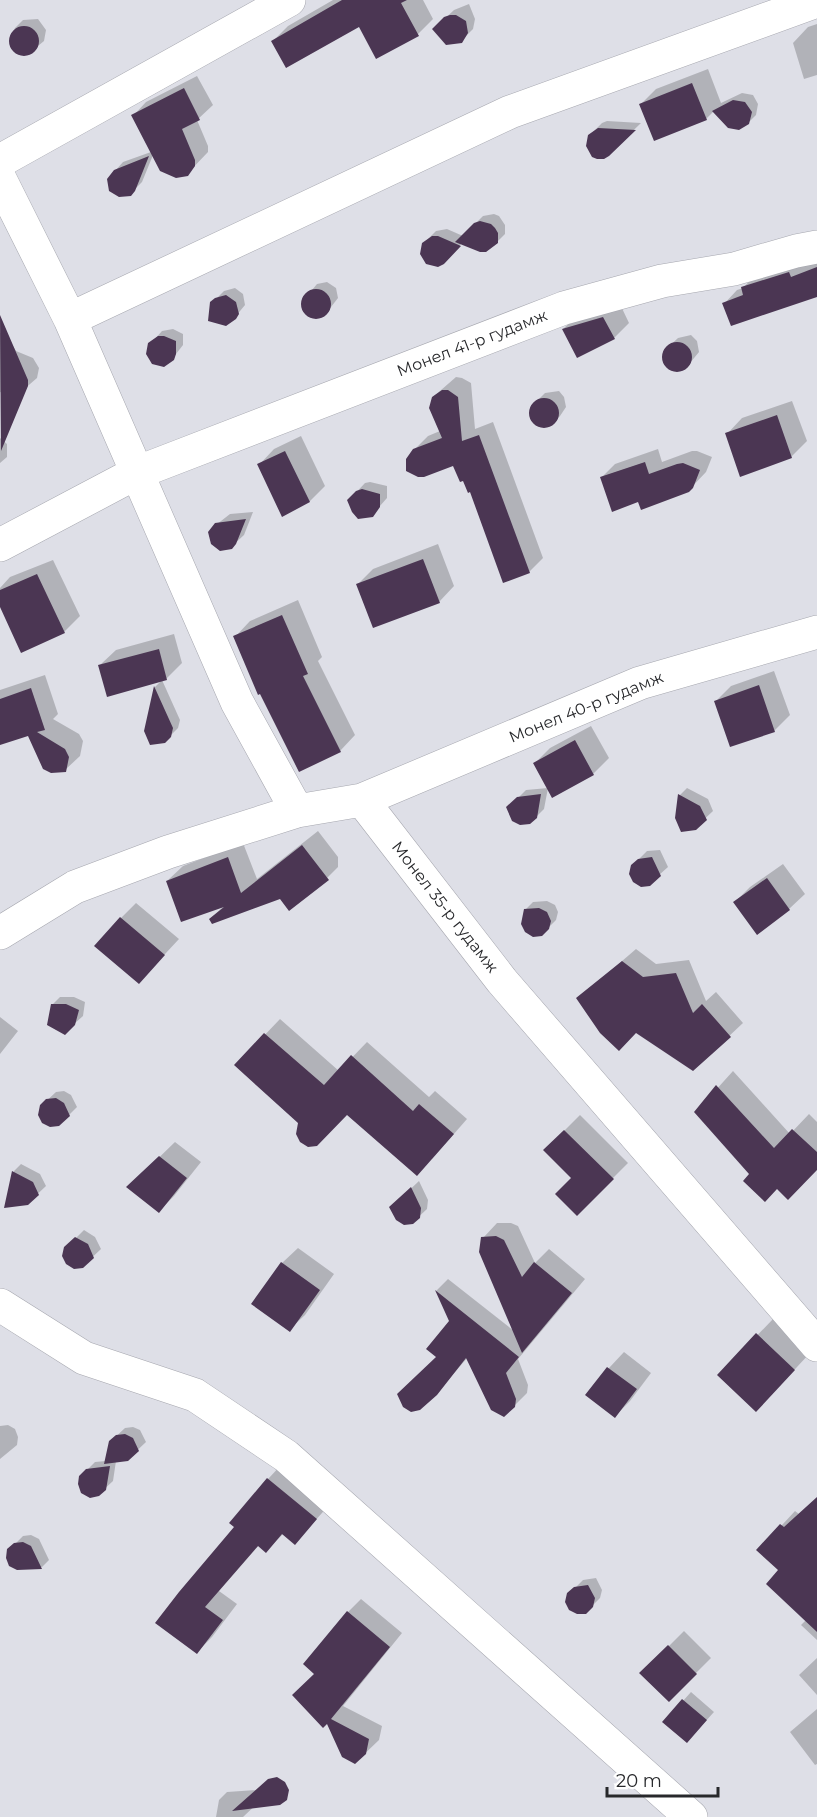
<svg xmlns="http://www.w3.org/2000/svg" width="817" height="1817" viewBox="0 0 817 1817" font-family="Montserrat,sans-serif">
<rect width="100%" height="100%" fill="#dedfe7"/>
<!-- shadow -->
<path fill="#0003" d="M333,0H423L433,19L418,34L360,25L273,41L288,26Z
M469,4L475,19L473,29L465,37L434,29L454,10Z
M38,19L46,30L44,41L27,55H21L12,49L10,38L15,28L23,20Z
M817,24V75L804,79L793,43L808,27Z
M708,69L721,103L742,93L753,95L758,104L756,115L748,123L714,111L706,119L641,104L656,89Z
M197,76L213,105L197,120L208,146V152L187,174L153,155L142,182L130,194L115,171L123,162L151,152L133,116L146,102Z
M607,121L641,123L608,155L589,136L602,123Z
M494,214L499,216L505,225V234L497,242L462,243L443,263L428,239L436,231L447,229L463,236L483,216Z
M817,260V297L724,304L737,290L743,288L756,274Z
M327,282L336,288L338,298L324,316L313,318L304,312L302,302L317,284Z
M235,288L243,294L245,305L231,322L216,299L224,291Z
M619,302L629,323L614,338L563,329L579,314Z
M173,329L183,334V345L169,363L154,340L162,331Z
M4,331L16,351L33,358L39,368L37,378L15,397L0,392V333Z
M691,335L697,341L699,352L685,369L674,371L665,365L663,352L678,338Z
M456,377L462,378L471,383L475,429L493,422L543,558L529,572L454,464L414,450L428,436L440,431L433,397Z
M559,391L564,397L566,407L560,416L552,425L541,426L531,419L530,410L537,401L545,393Z
M792,401L807,441L791,457L727,434L742,418Z
M301,436L325,486L310,501L283,515L259,465L274,449Z
M0,438L7,444V457L0,463Z
M658,449L662,462L692,451H697L712,457L706,472L688,491L639,500L602,477L615,464Z
M370,482L387,486V498L372,515L348,501L365,483Z
M253,512L244,535L231,547L212,528L230,514Z
M438,544L454,586L439,602L358,584L373,569Z
M53,560L80,616L64,632L0,603V588L10,577Z
M298,600L322,657L318,661L355,735L340,751L235,637L250,621Z
M174,634L182,663L166,679L100,665L116,650Z
M774,671L790,715L774,731L716,701L731,686Z
M45,675L58,714L53,719L79,734L83,741L80,756L65,770L28,734L0,743V690Z
M162,680L180,720L178,728L164,742L145,731L155,687Z
M591,726L609,758L593,774L535,763L550,748Z
M548,788L544,809L536,817L508,808L526,790Z
M687,788L708,799L713,811L695,828L680,795Z
M318,831L338,857V867L322,883L280,897L210,919L225,905L167,881L183,866L243,843L257,879Z
M660,850L668,867L649,884L632,866L647,851Z
M783,864L805,894L789,909L735,902L750,887Z
M547,901L555,905L558,912L556,920L542,934L526,909L533,902Z
M136,903L179,939L139,982L121,918Z
M636,949L656,964L689,960L706,1001L716,992L743,1023L693,1070L637,1031L578,999Z
M60,997H74L85,1002L83,1016L64,1033L52,1005Z
M0,1017L18,1031L0,1054Z
M280,1019L339,1071L367,1042L429,1097L435,1091L467,1119L432,1159L347,1113L300,1122L236,1065Z
M733,1071L790,1134L809,1114L817,1122V1168L778,1187L751,1174L696,1112Z
M64,1091L71,1095L77,1107L69,1115L41,1106L56,1092Z
M580,1115L628,1163L577,1214L573,1178L545,1150Z
M175,1142L201,1162L174,1196L159,1211L144,1172Z
M21,1164L40,1174L46,1186L27,1204L6,1206L14,1171Z
M419,1181L428,1200L427,1209L412,1223L399,1200Z
M497,1223H511L518,1226L535,1263L549,1249L585,1279L518,1359L528,1385L527,1393L514,1406L468,1357L436,1394L438,1357L451,1321L436,1291L448,1279L514,1331L483,1238Z
M84,1230L95,1237L101,1249L83,1266L66,1248Z
M298,1248L334,1274L305,1315L289,1330L282,1263Z
M773,1319L810,1353L771,1395L719,1375Z
M624,1352L651,1373L630,1401L615,1416L587,1395L609,1368Z
M8,1425L15,1429L18,1437L17,1445L0,1459V1426Z
M133,1427L140,1430L146,1442L127,1460L116,1461L113,1481L98,1495L81,1476L95,1462L106,1461L110,1442L125,1428Z
M283,1463L331,1503L295,1543L284,1533L266,1551L259,1545L219,1591L237,1604L212,1637L197,1652L157,1622L236,1527L231,1523L268,1479Z
M817,1498V1640L801,1625L806,1620L781,1570L759,1550L795,1511L799,1514Z
M31,1535L39,1539L49,1560L42,1567L18,1569L9,1550L23,1536Z
M596,1578L602,1590L600,1598L586,1612L569,1594L583,1580Z
M361,1599L402,1633L343,1706L382,1726L379,1740L355,1763L327,1722L316,1673L348,1612Z
M684,1631L711,1658L669,1700L642,1673Z
M817,1658V1695L799,1675Z
M691,1692L714,1712L694,1734L664,1722Z
M817,1709V1764L815,1765L790,1732Z
M273,1789L243,1817H216L219,1800L227,1792Z"/>
<!-- building -->
<path fill="#4b3653" d="M342,0H407L401,3L419,36L376,59L359,27L286,68L271,41Z
M450,15H456L466,21L468,33L462,43L446,45L432,29L444,17Z
M9 41a15 15 0 1 1 30 0a15 15 0 1 1-30 0Z
M692,83L707,120L654,141L639,104Z
M184,88L200,120L182,129L195,160V166L188,176L176,178L160,171L131,115Z
M733,100L745,102L752,112L749,124L739,130L728,128L712,111Z
M598,128L636,130L609,156L604,159H597L592,157L586,146L588,135Z
M149,156L135,191L131,196L119,197L109,191L107,179L114,170Z
M480,221L491,224L495,228L498,233V243L486,252H480L455,242L474,223Z
M432,236H438L461,246L444,264L438,267L426,264L420,254L422,243Z
M817,267V297L731,326L722,303L743,295L741,287L789,272L791,277Z
M301 304a15 15 0 1 1 30 0a15 15 0 1 1-30 0Z
M226,295L236,302L239,314L236,319L226,326L208,321L210,302L215,298Z
M0,315L28,380V386L1,451Z
M603,317L615,339L577,358L562,329Z
M158,336H164L176,341V354L174,360L164,367L152,364L146,354L148,343Z
M662 357a15 15 0 1 1 30 0a15 15 0 1 1-30 0Z
M442,390H448L458,397L462,441L479,435L530,573L503,583L470,492L468,493L463,481L460,482L453,466L424,477H418L406,471V459L413,449L442,438L429,408L432,397Z
M529 413a15 15 0 1 1 30 0a15 15 0 1 1-30 0Z
M777,415L792,458L740,477L725,433Z
M285,451L310,502L282,517L257,464Z
M645,462L649,474L677,464L683,463L700,470L693,488L689,492L641,510L638,502L612,512L600,477Z
M362,489L380,494V507L373,517L358,519L352,512L347,500L356,491Z
M246,519L236,544L232,549L220,551L211,544L208,532L215,523Z
M423,559L440,603L373,628L356,584Z
M37,574L65,633L21,653L0,607V590Z
M282,615L308,674L303,676L341,752L299,772L260,694L258,695L233,636Z
M159,649L167,680L107,697L98,665Z
M759,685L775,732L730,747L714,701Z
M154,686L173,728L171,737L165,743L150,745L144,731Z
M31,688L45,730L37,732L65,749L69,757L66,772L51,773L43,769L28,736L0,745V699Z
M575,740L594,775L552,798L533,763Z
M541,794L537,818L530,824L520,825L512,821L506,807L517,797Z
M678,794L700,806L707,820L696,830L681,832L675,818Z
M302,845L329,880L289,911L280,899L212,924L209,919L224,907L181,922L166,881L228,857L241,893Z
M652,857L661,876L650,886L641,887L633,882L629,874L631,865L638,859Z
M767,878L790,910L757,935L733,902Z
M539,908L547,912L551,921L549,929L542,936L533,937L525,932L521,924L524,909Z
M120,917L165,955L139,984L94,946Z
M622,961L643,977L676,973L693,1013L702,1004L731,1037L693,1071L636,1033L619,1051L600,1033L576,998Z
M51,1004H66L79,1010L75,1025L65,1035L47,1025Z
M264,1033L324,1085L351,1055L413,1111L419,1104L454,1134L417,1176L347,1115L317,1146L308,1147L300,1142L296,1134L298,1123L234,1065Z
M716,1085L774,1148L792,1129L817,1152V1170L788,1200L777,1189L765,1202L743,1181L749,1174L694,1112Z
M56,1098L64,1103L70,1116L59,1126L50,1127L42,1123L38,1115L40,1105L46,1099Z
M564,1130L614,1179L577,1216L555,1194L571,1178L543,1150Z
M159,1156L187,1178L159,1213L126,1187Z
M12,1171L33,1182L39,1195L28,1205L4,1208Z
M411,1187L421,1208L420,1218L413,1224L404,1225L396,1220L389,1207Z
M496,1236L504,1240L522,1277L534,1262L572,1293L522,1353L479,1252L481,1237Z
M75,1237L88,1244L94,1258L83,1268L74,1269L66,1264L62,1256L64,1247Z
M281,1262L320,1290L290,1332L251,1304Z
M435,1290L519,1357L506,1373L516,1399L515,1407L504,1417L491,1410L466,1358L437,1395L420,1410L411,1412L403,1407L397,1394L436,1357L426,1349L449,1321Z
M756,1333L795,1370L756,1412L717,1375Z
M607,1367L637,1389L615,1418L585,1395Z
M125,1434L133,1438L139,1451L128,1461L104,1464L109,1441L116,1435Z
M110,1466L106,1490L99,1496L90,1498L81,1493L78,1484L79,1476L86,1469Z
M267,1478L317,1519L295,1545L282,1534L266,1553L258,1546L205,1607L223,1620L197,1654L155,1623L179,1592L234,1527L229,1523Z
M817,1497V1632L766,1584L778,1570L756,1550L780,1524L784,1527Z
M23,1542L31,1546L42,1569L17,1570L9,1566L6,1558L7,1549L14,1543Z
M588,1585L595,1598L593,1607L586,1614H577L569,1610L565,1602L567,1593L574,1587Z
M347,1611L390,1647L331,1719L369,1739L366,1754L355,1764L342,1757L327,1724L323,1728L292,1695L314,1674L303,1664Z
M668,1645L697,1674L669,1702L639,1673Z
M682,1699L707,1720L687,1743L662,1722Z
M277,1777L285,1782L289,1790L287,1800L280,1805L232,1811L268,1779Z"/>
<g fill="none" stroke-linecap="round" stroke-linejoin="round">
<!-- street casing -->
<g stroke="#a6a7af" stroke-width="34">
<path id="street" d="M817,1L510,112L70,319L237,702L297,811L362,800L502,981L817,1345
M0,161L289,0
M0,179L70,319
M0,545L136,473L564,308L662,281L734,269L796,251L817,247
M362,800L640,683L817,632
M0,933L75,887L168,852L297,811
M0,1305L84,1358L195,1395L286,1456L691,1817"/>
</g>
<!-- street -->
<use href="#street" stroke="#fff" stroke-width="33"/>
</g>
<g text-anchor="middle" dominant-baseline="central" stroke-width="6" stroke-linejoin="round" paint-order="stroke">
<!-- street labels -->
<g font-size="16" fill="#27282b" stroke="#fff">
<text transform="translate(472 343) rotate(-21)">Монел 41-р гудамж</text>
<text transform="translate(586 707) rotate(-22)">Монел 40-р гудамж</text>
<text transform="translate(445 907) rotate(52)">Монел 35-р гудамж</text>
</g>
</g>
<!-- scale -->
<path d="M607 1787v9h111v-9" fill="none" stroke="#27282b" stroke-width="3"/>
<text x="616" y="1787" font-size="18" fill="#27282b" stroke="#ffffff" stroke-width="4.5" paint-order="stroke">20 m</text>
</svg>
